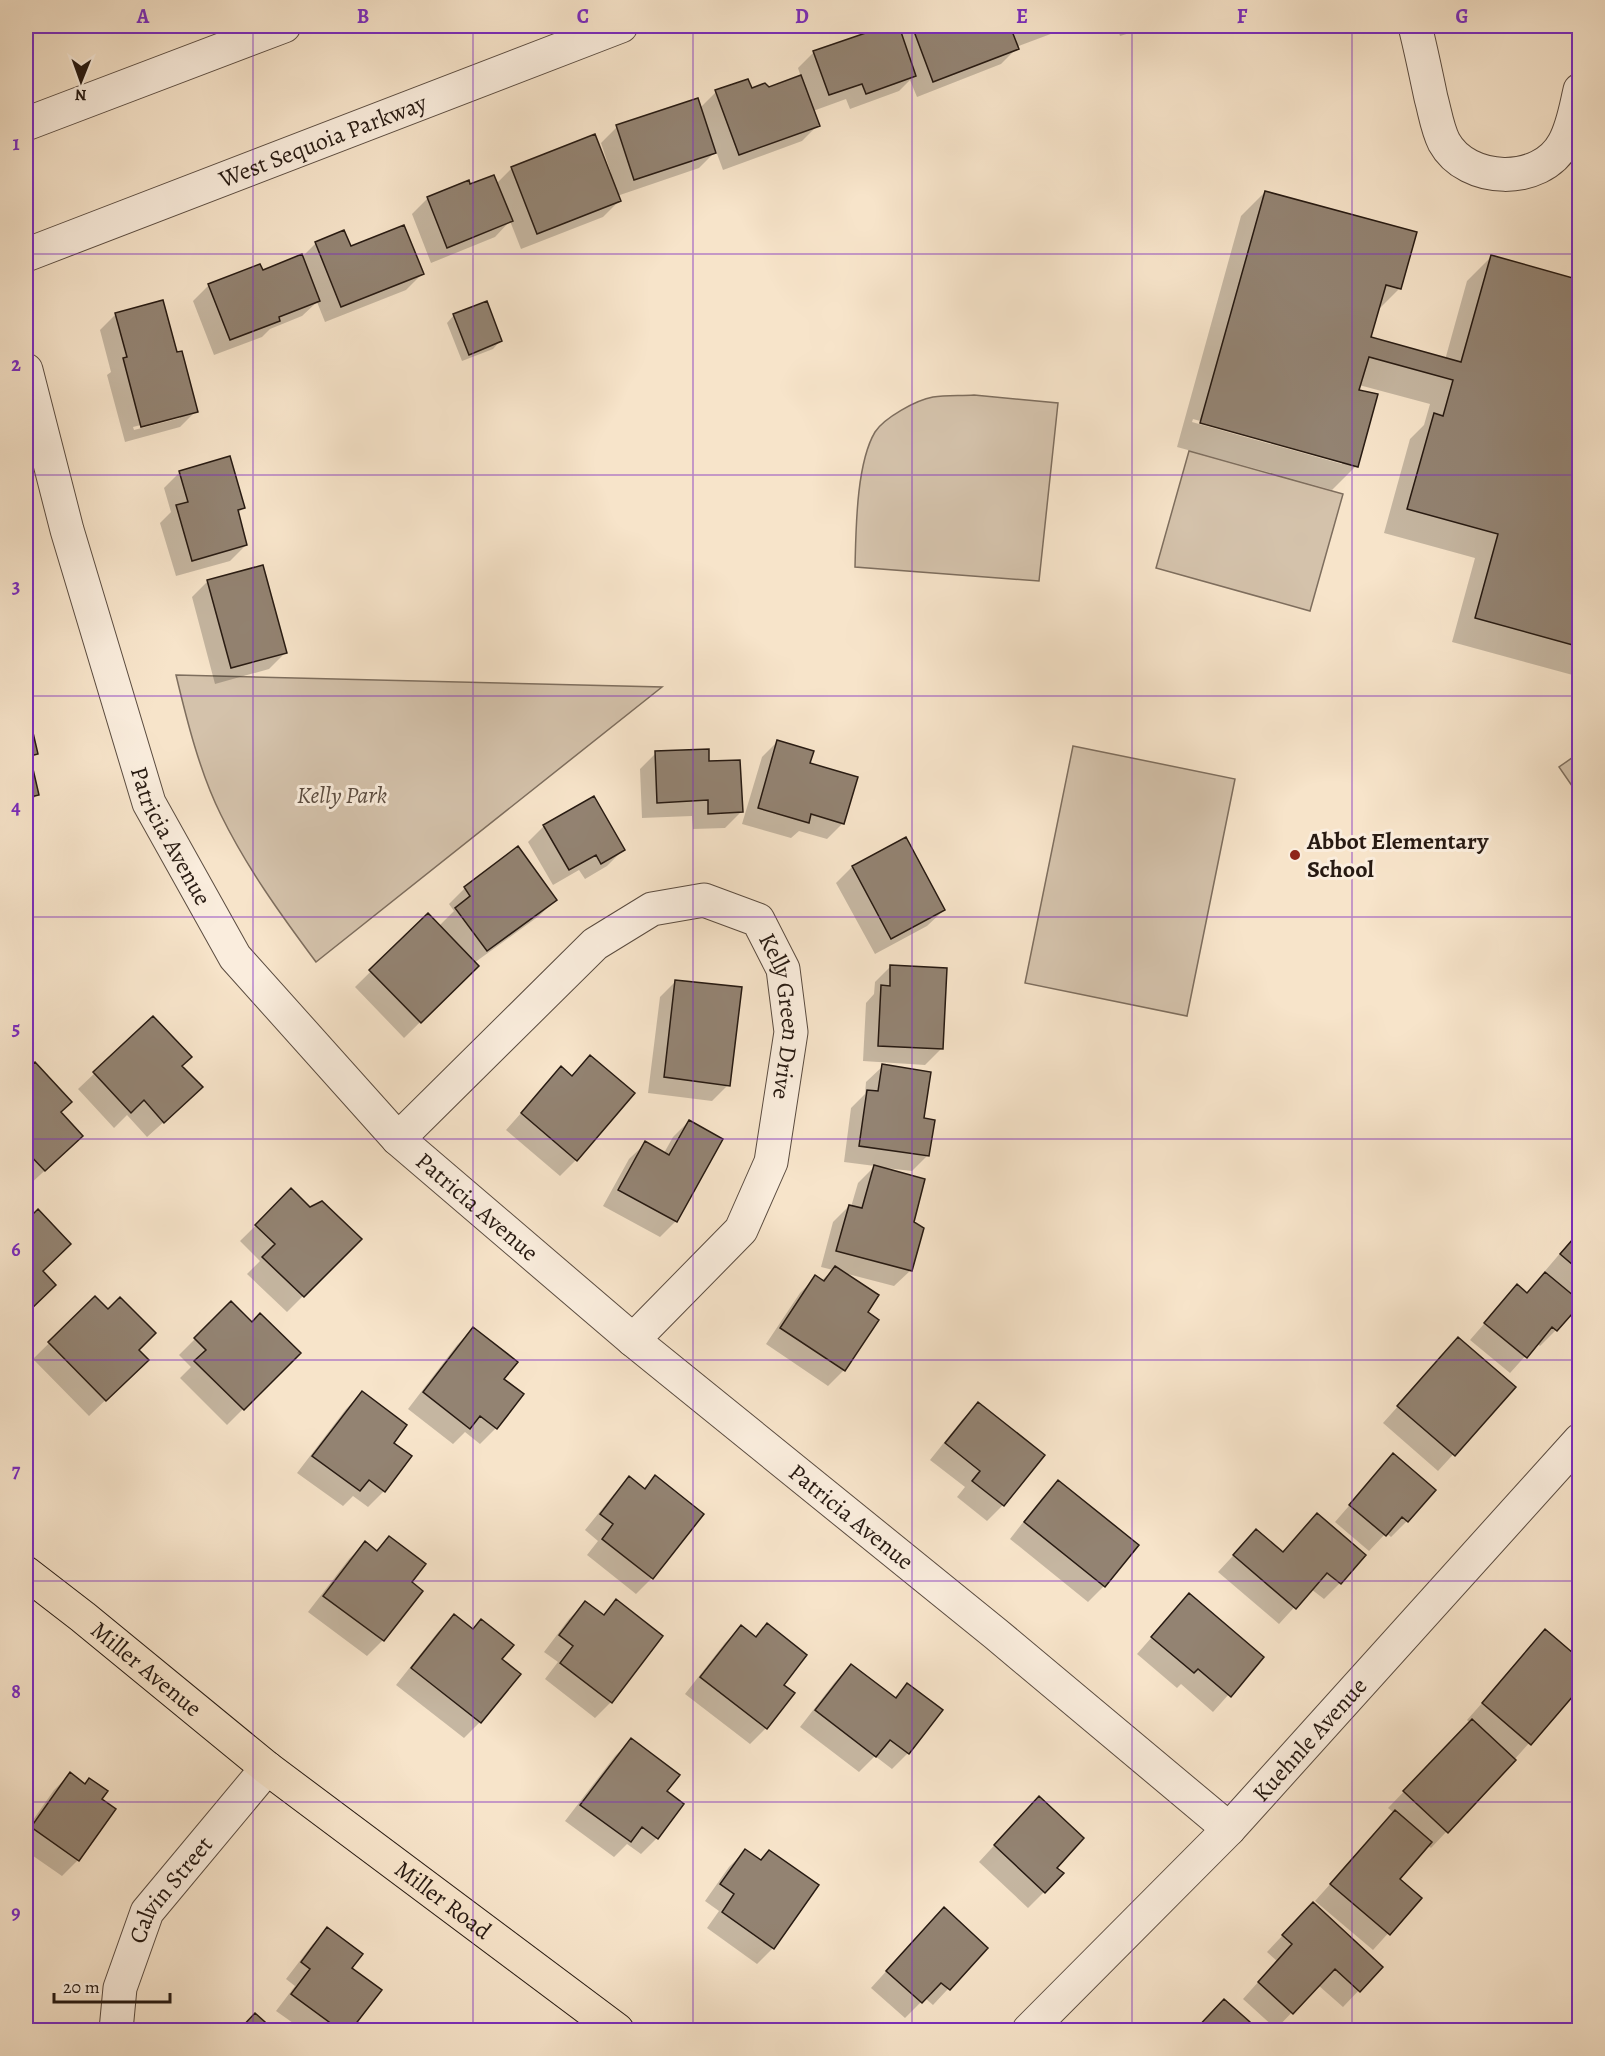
<svg xmlns="http://www.w3.org/2000/svg" width="1605" height="2056" viewBox="0 0 1605 2056" font-family="Alegreya,serif">
<rect width="100%" height="100%" fill="#f7e4ca"/>
<filter id="stains"><feTurbulence type="fractalNoise" baseFrequency=".00333" numOctaves="4"/><feColorMatrix values="0 0 0 0 .2 0 0 0 0 .09 0 0 0 0 .02 0 0 0 .5 -.17"/></filter>
<radialGradient id="worn" r=".72"><stop offset=".6" stop-color="#630" stop-opacity="0"/><stop offset="1" stop-color="#630" stop-opacity=".3"/></radialGradient>
<!-- green -->
<path fill="#d4c2ab" stroke="#7e6e5e" stroke-width="1.5" d="M974,395L1058,403L1039,581L855,567C856,531 856,464 875,432C884,418 916,400 933,397C946,395 961,396 974,395Z
M1189,451L1343,494L1310,611L1156,568Z
M176,675L662,687L316,962C281,915 247,868 221,815C200,773 187,721 176,675Z
M1073,746L1235,779L1187,1016L1025,983Z
M1579,753V796L1559,767Z"/>
<!-- shadow -->
<path fill="#0003" fill-rule="evenodd" d="M891,26H1072L1016,47L1017,48L1001,64L917,97L910,80L899,91L850,109L846,99L813,111L818,125L802,141L723,170L716,151L699,168L617,196L619,201L603,217L521,249L510,221L495,237L431,263L412,214L428,198L470,186L496,184L512,168L611,173L601,143L617,127L700,108L716,92L768,89L801,77L798,68L814,52Z
M1117,26H1152L1120,36Z
M1265,192L1400,288L1377,311L1369,338L1445,360L1467,281L1491,257L1580,281V677L1452,642L1475,558L1384,533L1410,439L1424,425L1430,404L1359,385L1358,391L1356,466L1332,490L1177,447L1241,216ZM1193,419L1342,461V464L1192,422Z
M316,243L422,274L406,290L325,322L317,302L302,316L270,329L262,337L214,355L193,301L209,285L262,271L301,258Z
M116,314L176,354L196,411L180,427L125,442L107,375L111,372L100,330ZM180,415V418L134,430L133,427Z
M454,315L500,341L493,349L462,361L447,323Z
M180,472L244,507L237,514L246,545L230,561L176,576L160,523L171,512L164,488Z
M208,581L285,653L269,669L215,684L192,597Z
M27,712L36,753L29,760L38,794L26,806Z
M778,741L809,764L843,823L827,839L799,831L791,838L742,824L762,757Z
M656,753L708,763L741,812L725,828L693,829L692,816L642,818L640,769Z
M544,826L623,850L607,866L585,879L579,870L553,885L528,842Z
M905,839L944,910L927,926L875,954L836,883L852,867Z
M465,888L555,900L539,916L474,963L477,966L404,1038L355,987L428,915L439,926L454,911L449,904Z
M891,966L941,1049L925,1065L863,1061L866,1003L874,994L875,982Z
M676,981L728,1085L712,1101L648,1093L660,997Z
M153,1018L185,1103L147,1137L127,1115L114,1128L78,1089Z
M590,1057L576,1160L560,1176L506,1130L561,1068L571,1076Z
M35,1064L65,1152L28,1186L26,1183V1072Z
M883,1066L922,1120L928,1155L912,1171L885,1168L884,1170L912,1223L911,1270L894,1286L844,1273L866,1313L877,1320L844,1370L828,1386L766,1344L800,1293L816,1277L821,1281L833,1270L821,1267L833,1222L849,1206L851,1207L858,1183L875,1166L844,1162L851,1108L865,1094L866,1082Z
M689,1121L676,1221L660,1237L603,1206L629,1159L646,1143L664,1153L673,1137Z
M291,1191L310,1209L360,1239L287,1312L247,1274L260,1261L240,1241Z
M38,1211L41,1271L38,1301L26,1313V1223Z
M1580,1230V1303L1556,1330L1540,1346L1537,1343L1510,1373L1470,1340L1517,1286L1526,1294L1546,1272L1545,1271Z
M95,1298L147,1360L89,1416L33,1359Z
M231,1303L252,1323L299,1353L227,1425L180,1378L191,1367L179,1355Z
M473,1329L502,1380L496,1428L480,1444L465,1432L453,1444L408,1409L457,1345Z
M1458,1339L1514,1388L1438,1471L1383,1423Z
M362,1393L392,1443L384,1491L368,1507L353,1496L343,1506L297,1473L346,1409Z
M978,1404L1043,1455L1003,1505L987,1521L957,1497L965,1487L930,1460L962,1420Z
M1393,1455L1407,1521L1391,1537L1386,1533L1369,1551L1335,1522Z
M655,1477L652,1578L636,1594L587,1555L598,1541L585,1530L614,1494L630,1478L643,1489Z
M1058,1482L1104,1586L1088,1602L1010,1539L1042,1498Z
M1317,1515L1340,1583L1324,1599L1311,1589L1279,1624L1218,1572L1256,1531L1282,1553Z
M389,1538L410,1583L383,1640L367,1656L308,1612L349,1559L365,1543L375,1551Z
M1189,1595L1262,1657L1213,1712L1181,1684L1177,1688L1137,1654Z
M616,1601L611,1702L595,1718L545,1679L558,1662L544,1652L569,1619L585,1603L602,1616Z
M454,1616L472,1630L481,1621L500,1659L480,1722L464,1738L396,1685L438,1632Z
M767,1625L782,1685L793,1693L766,1728L750,1744L685,1694L725,1643L741,1627L755,1637Z
M1546,1631L1580,1686L1514,1760L1431,1848L1427,1845L1398,1879L1420,1898L1373,1950L1315,1901L1394,1813L1388,1808L1470,1723L1467,1720Z
M851,1666L894,1698L907,1685L941,1710L908,1753L892,1769L875,1756L859,1772L800,1727L835,1682Z
M631,1740L665,1791L657,1838L641,1854L627,1844L614,1857L565,1821L615,1756Z
M70,1774L114,1810L78,1860L62,1876L26,1851V1830L54,1790Z
M1023,1814L1055,1868L1044,1892L1028,1908L979,1862Z
M745,1851L760,1861L769,1852L773,1948L757,1964L707,1928L719,1911L705,1901L729,1867Z
M1297,1920L1381,1967L1343,2007L1318,1985L1276,2029L1243,1999L1277,1961L1267,1952Z
M928,1925L986,1948L933,2005L925,1998L905,2018L871,1988Z
M328,1929L350,1969L380,1990L349,2030H303L276,2011L295,1986L286,1979L312,1945Z
M1224,2001L1257,2030H1196Z"/>
<!-- building -->
<path fill="#938372" stroke="#271a12" stroke-width="1.5" d="M886,26H899L916,76L866,94L862,84L829,95L813,51Z
M912,26H1010L1019,49L933,82Z
M1028,26H1048L1031,32Z
M801,75L820,126L739,155L715,90L748,79L752,88L765,83L769,87Z
M698,98L716,153L634,180L616,125Z
M595,134L621,201L537,234L511,167Z
M494,175L513,221L447,248L427,197L469,180L470,184Z
M1265,191L1417,232L1401,289L1386,285L1371,337L1461,362L1491,255L1580,280V647L1475,618L1498,534L1407,509L1434,413L1443,416L1453,380L1369,357L1359,390L1378,394L1358,467L1200,423Z
M404,225L424,274L341,307L315,242L344,230L351,246Z
M302,254L320,301L279,317L280,321L230,340L208,284L260,264L263,270Z
M163,300L177,352L182,351L198,412L141,427L123,358L127,357L115,313Z
M487,301L502,341L469,355L453,314Z
M230,456L245,508L238,510L247,545L192,561L176,505L188,502L179,471Z
M263,565L287,653L231,668L207,580Z
M26,711H28L38,754L30,756L39,795L26,798Z
M777,740L814,751L810,763L858,777L844,824L811,814L809,823L758,808Z
M709,749V761L740,760L743,812L708,814V800L657,803L655,751Z
M594,796L625,850L601,864L596,855L569,870L543,825Z
M906,837L945,910L891,939L852,866Z
M518,846L557,900L487,951L455,908L470,896L464,887Z
M428,913L479,966L421,1023L369,970Z
M890,965L947,968L943,1049L878,1046L881,985L890,986Z
M675,980L742,987L730,1086L664,1077Z
M153,1016L192,1057L182,1066L203,1087L164,1123L144,1100L131,1113L93,1072Z
M590,1055L635,1093L577,1161L521,1113L561,1066L572,1076Z
M35,1062L72,1102L61,1112L83,1136L45,1171L26,1151V1070Z
M882,1064L931,1072L924,1118L935,1120L929,1156L859,1146L867,1090L878,1091Z
M689,1120L723,1139L677,1222L618,1190L645,1141L669,1155Z
M874,1165L925,1179L914,1222L924,1228L912,1271L836,1251L849,1205L862,1208Z
M291,1188L310,1207L322,1201L362,1239L304,1297L262,1257L275,1244L255,1225Z
M38,1209L71,1244L43,1271L56,1285L26,1314V1221Z
M1580,1231V1271L1560,1254Z
M835,1266L879,1295L868,1312L879,1320L845,1371L780,1328L815,1275L824,1281Z
M1545,1272L1580,1301V1305L1557,1331L1552,1327L1527,1358L1484,1323L1517,1284L1527,1293Z
M95,1296L108,1309L120,1297L156,1333L139,1350L149,1360L106,1401L48,1342Z
M231,1301L252,1322L260,1313L301,1353L244,1410L194,1361L206,1350L194,1338Z
M473,1327L518,1362L504,1379L524,1394L497,1429L480,1416L470,1429L423,1392Z
M1458,1337L1516,1387L1455,1456L1397,1406Z
M362,1391L407,1425L394,1443L412,1456L385,1492L369,1480L360,1491L312,1456Z
M978,1402L1045,1455L1004,1506L972,1481L980,1471L945,1443Z
M1393,1453L1436,1490L1408,1522L1402,1517L1386,1536L1349,1505Z
M655,1475L704,1514L653,1579L602,1539L613,1524L600,1514L629,1476L645,1489Z
M1058,1480L1139,1545L1105,1587L1024,1522Z
M1317,1513L1366,1555L1341,1584L1327,1573L1296,1609L1233,1555L1256,1529L1283,1552Z
M389,1536L426,1564L412,1582L423,1591L384,1641L323,1596L365,1541L377,1551Z
M1189,1593L1264,1657L1231,1697L1198,1669L1194,1673L1151,1637Z
M616,1599L663,1636L612,1703L560,1663L573,1646L559,1635L585,1601L604,1615Z
M454,1614L473,1629L481,1619L514,1645L502,1659L521,1674L481,1723L411,1668Z
M767,1623L807,1655L784,1685L795,1693L767,1729L700,1677L741,1625L756,1637Z
M1545,1629L1580,1659V1688L1531,1745L1482,1703Z
M851,1664L896,1698L907,1683L943,1710L909,1754L890,1740L876,1757L815,1710Z
M1472,1719L1516,1760L1448,1833L1403,1791Z
M631,1738L680,1775L667,1791L684,1804L658,1839L642,1827L631,1842L580,1805Z
M70,1772L85,1784L89,1778L108,1791L102,1799L116,1809L79,1861L31,1827Z
M1039,1796L1084,1838L1057,1868L1064,1873L1045,1893L994,1845Z
M1395,1810L1432,1842L1400,1879L1422,1898L1390,1935L1330,1884Z
M745,1849L761,1860L769,1850L819,1885L774,1949L722,1912L734,1894L720,1884Z
M1313,1902L1383,1967L1360,1992L1335,1969L1293,2014L1258,1982L1292,1944L1282,1935Z
M944,1907L988,1948L950,1990L941,1983L922,2003L886,1971Z
M327,1927L363,1954L352,1968L382,1990L351,2030H340L291,1994L310,1969L301,1962Z
M1224,1999L1259,2030H1195Z
M255,2013L274,2030H239Z"/>
<g fill="none" stroke-linecap="round" stroke-linejoin="round">
<!-- minor casing -->
<g stroke="#5b4c40" stroke-width="35">
<g id="minor">
<path d="M1415,26C1421,50 1426,74 1431,98C1435,112 1437,128 1444,142C1467,184 1541,186 1564,143C1573,127 1576,107 1580,90"/>
<path d="M26,124L284,26"/>
<path id="s1" d="M26,255L621,26"/>
<path id="s2" d="M26,370L67,530L149,803L235,957L398,1139L633,1340L996,1634L1229,1829"/>
<path id="s3" d="M398,1139L595,944L652,909L704,900L758,920L783,969L791,1032L771,1162L741,1230L633,1340"/>
<path id="s4" d="M116,2030L120,1988L147,1912L267,1768"/>
<path id="s5" d="M1029,2030L1229,1829L1580,1440"/>
</g>
</g>
<!-- major casing -->
<g stroke="#271a12" stroke-width="35">
<g id="major">
<path id="s6" d="M26,1573L83,1617L267,1768L617,2030"/>
</g>
</g>
<!-- minor -->
<use href="#minor" stroke="#faeddd" stroke-width="33"/>
<!-- major -->
<use href="#major" stroke="#f7e4ca" stroke-width="33"/>
</g>
<!-- grid -->
<path fill="none" stroke="#7b2cbf" stroke-width="1.5" stroke-opacity="0.55" d="M253,26V2030M473,26V2030M693,26V2030M912,26V2030M1132,26V2030M1352,26V2030M26,254H1580M26,475H1580M26,696H1580M26,917H1580M26,1139H1580M26,1360H1580M26,1581H1580M26,1802H1580"/>
<!-- markers -->
<circle fill="#8f2418" stroke="#faeddd" stroke-width="2" cx="1295" cy="855" r="6"/>
<g text-anchor="middle" dominant-baseline="central" stroke-width="6" stroke-linejoin="round" paint-order="stroke">
<!-- street labels -->
<g font-size="24" fill="#271a12" stroke="#faeddd">
<text stroke="none"><textPath href="#s1" startOffset="318">West Sequoia Parkway</textPath></text>
<text stroke="none"><textPath href="#s2" startOffset="489">Patricia Avenue</textPath></text>
<text stroke="none"><textPath href="#s3" startOffset="556">Kelly Green Drive</textPath></text>
<text stroke="none"><textPath href="#s2" startOffset="975">Patricia Avenue</textPath></text>
<text stroke="none"><textPath href="#s2" startOffset="1461">Patricia Avenue</textPath></text>
<text stroke="none"><textPath href="#s6" startOffset="154">Miller Avenue</textPath></text>
<text stroke="none"><textPath href="#s5" startOffset="404">Kuehnle Avenue</textPath></text>
<text stroke="none"><textPath href="#s4" startOffset="154">Calvin Street</textPath></text>
<text stroke="none"><textPath href="#s6" startOffset="530">Miller Road</textPath></text>
</g>
<!-- park labels -->
<g font-size="24" font-style="italic" fill="#5b4c40" stroke="#faeddd">
<text x="342" y="795">Kelly Park</text>
</g>
<!-- poi labels -->
<g font-size="24" font-weight="bold" fill="#271a12" stroke="#faeddd" text-anchor="start">
<text x="1307" y="841">Abbot Elementary<tspan x="1307" dy="28">School</tspan></text>
</g>
</g>
<!-- margin -->
<rect width="1605" height="2056" fill="none" stroke="#f7e4ca" stroke-width="66"/>
<!-- north arrow -->
<g transform="translate(81 81) rotate(181)" stroke="#faeddd" stroke-width="4.5" paint-order="stroke">
<path d="M0-4.5L10 22L0 15L-10 22Z" fill="#271a12"/>
<text y="-9" font-size="16" font-weight="bold" text-anchor="middle" fill="#271a12">N</text>
</g>
<!-- scale -->
<path d="M54 1993v9h116v-9" fill="none" stroke="#271a12" stroke-width="3"/>
<text x="63" y="1993" font-size="18" fill="#271a12" stroke="#faeddd" stroke-width="4.5" paint-order="stroke">20 m</text>
<rect x="33" y="33" width="1539" height="1990" fill="none" stroke="#7b2cbf" stroke-width="2"/>
<g font-size="20" text-anchor="middle" font-weight="bold" fill="#7b2cbf">
<text x="143" y="23">A</text>
<text x="363" y="23">B</text>
<text x="583" y="23">C</text>
<text x="802" y="23">D</text>
<text x="1022" y="23">E</text>
<text x="1242" y="23">F</text>
<text x="1462" y="23">G</text>
<text x="16" y="150">1</text>
<text x="16" y="371">2</text>
<text x="16" y="593">3</text>
<text x="16" y="814">4</text>
<text x="16" y="1035">5</text>
<text x="16" y="1256">6</text>
<text x="16" y="1477">7</text>
<text x="16" y="1698">8</text>
<text x="16" y="1919">9</text>
</g>
<rect width="100%" height="100%" filter="url(#stains)"/>
<rect width="100%" height="100%" fill="url(#worn)"/>
</svg>
